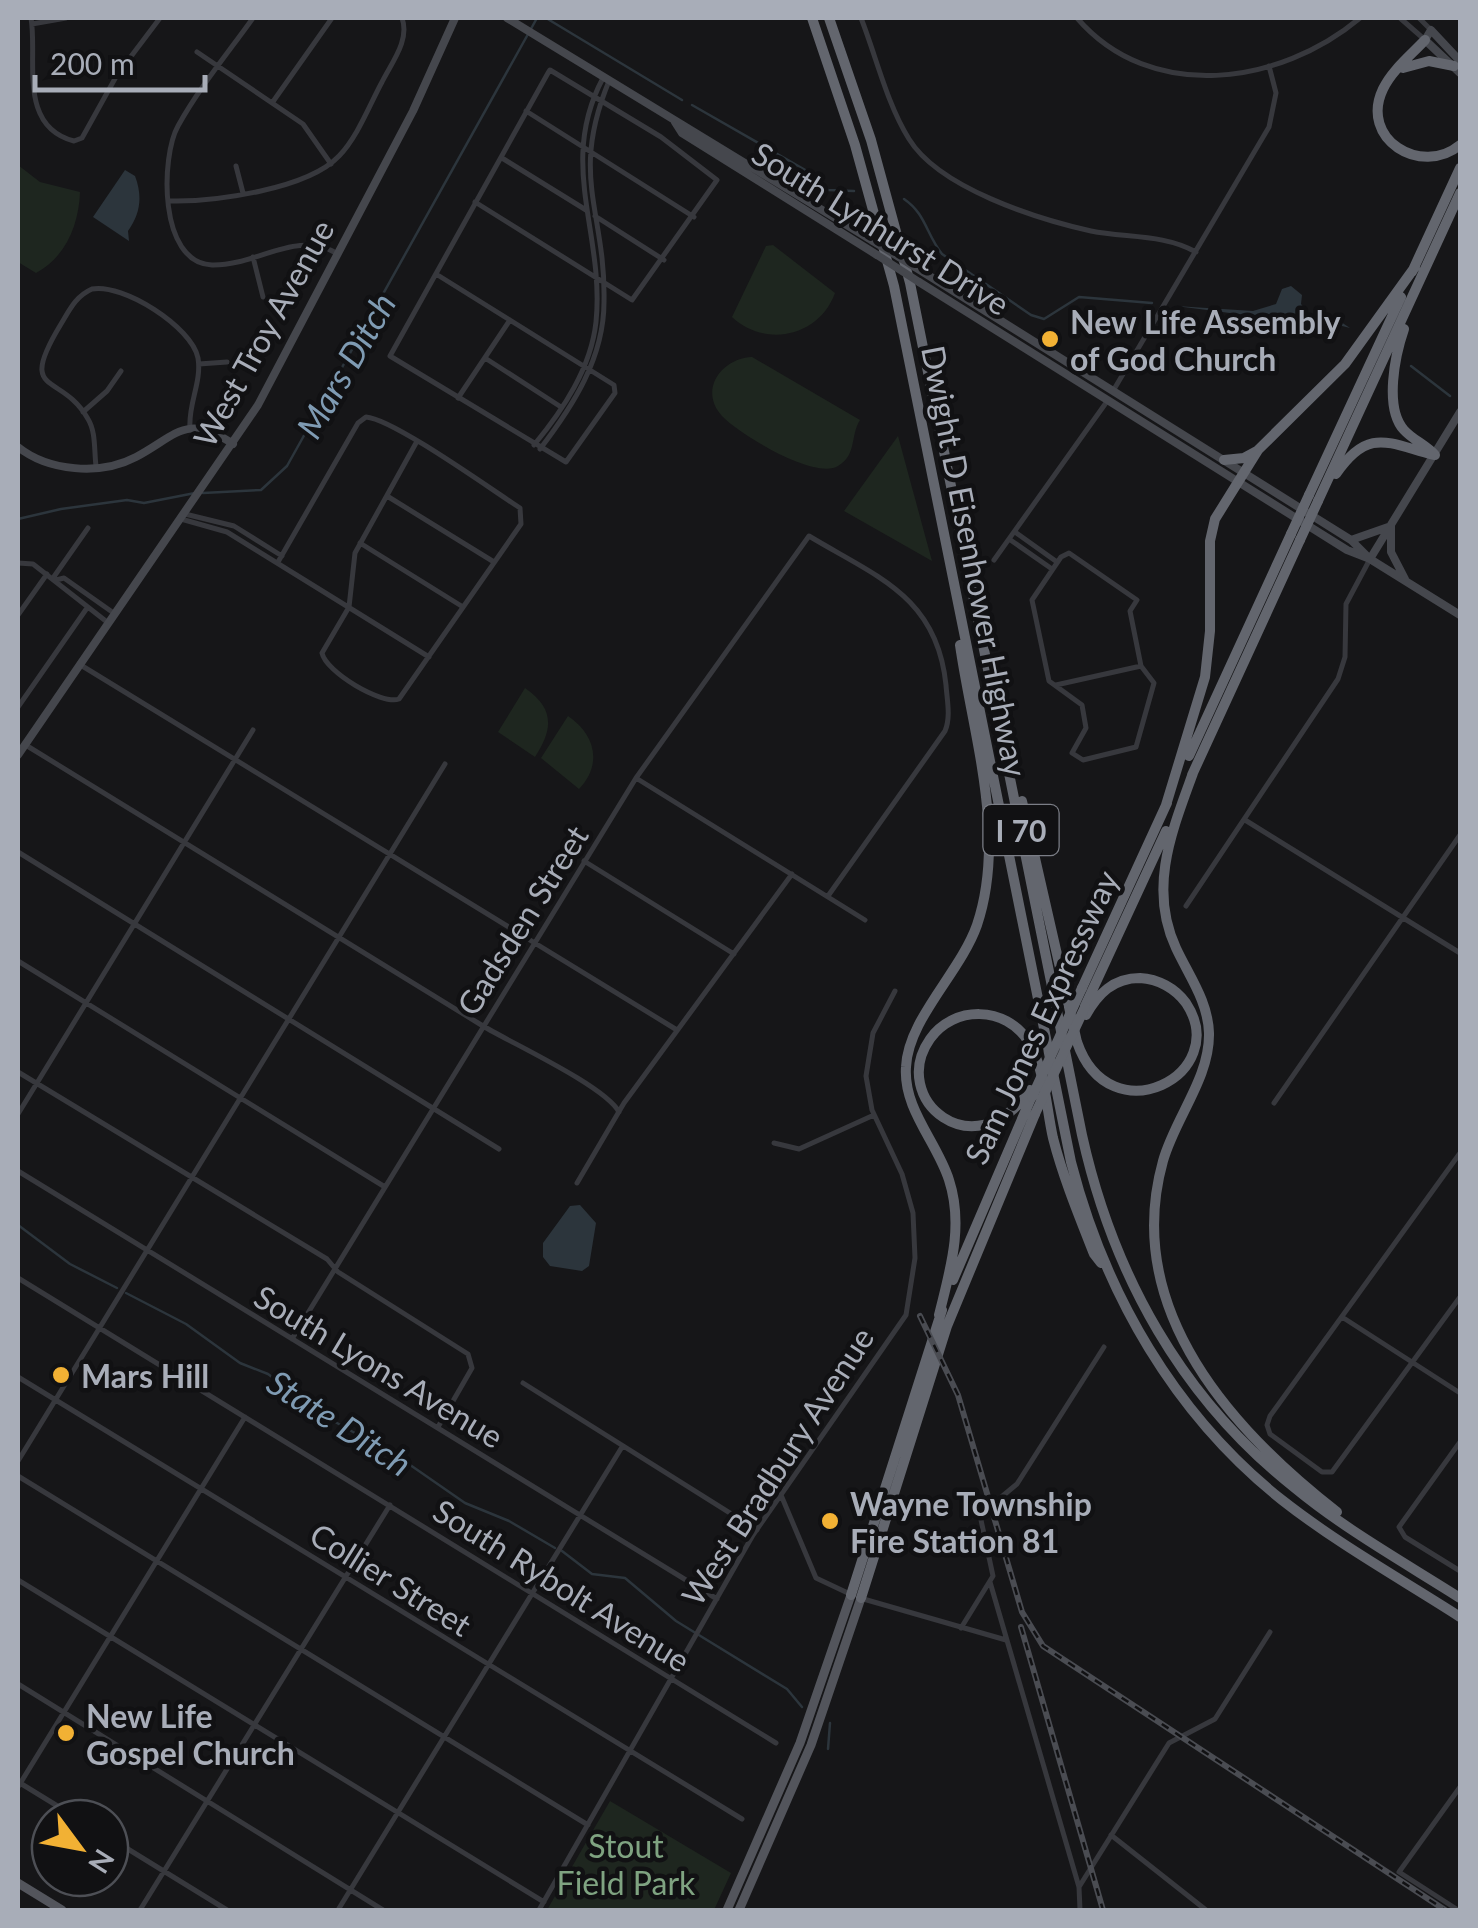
<svg xmlns="http://www.w3.org/2000/svg" width="1478" height="1928" viewBox="0 0 1478 1928" font-family="Lato,sans-serif">
<rect width="100%" height="100%" fill="#161618"/>
<!-- green -->
<path fill="#1e261f" d="M18,165L40,182L80,192C79,224 66,257 36,273L18,262Z
M773,245L835,293C819,337 765,348 732,317L766,246Z
M752,357L860,420C850,436 857,455 838,466C815,480 740,435 722,416C698,390 722,358 752,357Z
M898,436L932,561L844,511Z
M525,688C555,709 553,729 535,757L498,732Z
M568,716C595,734 603,764 579,789L541,758Z
M610,1801L731,1873L714,1910H547Z"/>
<!-- water -->
<path fill="#2c353c" d="M125,170L135,176C143,197 140,214 128,231L129,241L93,217Z
M1291,286L1302,295L1301,304L1309,314L1338,320L1350,328L1307,317L1283,320L1176,306L1253,311L1276,304L1282,289Z
M580,1205L596,1223L589,1266L582,1271L550,1266L543,1257V1243L570,1206Z"/>
<g fill="none" stroke-linecap="round" stroke-linejoin="round">
<!-- stream -->
<path stroke="#2c353c" stroke-width="2.5" d="M546,18L682,100
M692,105L814,175L828,190L854,191
M904,199C926,214 926,234 942,254L1031,315L1044,319L1079,297L1152,303
M1411,366L1450,396
M203,493L261,490L287,466L537,18
M18,519L61,509L127,500L144,503L195,493
M18,1225L70,1264L117,1288
M126,1293L186,1324L240,1363L268,1374L321,1414L403,1460L465,1503L509,1521L555,1548
M562,1551L592,1574L625,1578L676,1621L787,1689L802,1707
M828,1749L830,1723"/>
<!-- street -->
<path stroke="#37383d" stroke-width="5" d="M31,18C38,58 17,126 74,141L82,138L117,75L160,18
M253,18C228,53 199,88 178,126C161,156 158,263 212,265C257,266 296,229 338,254
M861,18C876,56 887,104 909,139C939,188 1037,219 1091,231C1126,238 1164,234 1196,252
M1077,18C1151,104 1280,85 1360,18
M1400,18L1424,39
M1419,18L1431,30
M32,24L66,18
M197,52L303,124L331,164
M272,103L332,18
M526,111L694,217
M502,158L586,210
M236,166L243,193
M170,201C215,202 308,189 339,156C358,136 369,106 382,82C392,62 410,40 402,18
M595,216L664,260
M253,257L263,297
M436,274L614,385L615,393L566,462L390,356L548,73L550,70L661,137L717,180L632,300L475,202
M485,358L561,407
M199,364L227,362
M1113,391L1269,127L1276,93L1269,66
M458,398L510,320
M83,412L107,391L121,371
M534,445C563,410 591,368 596,322C605,234 557,164 603,78
M540,449C573,406 604,358 604,302C606,211 569,178 609,81
M96,466C94,450 96,432 88,419C61,371 16,398 61,324C70,309 76,296 92,289C123,283 192,327 198,358C202,382 188,404 190,428
M387,496L494,562
M185,514L234,526L282,556
M181,519L227,532L429,657
M1015,532L1057,562
M1009,539L1052,569
M360,543L463,607
M1069,553L1137,600L1130,611L1141,666L1154,683L1136,747L1083,760L1072,753L1086,728L1082,705L1049,681L1032,600L1061,557Z
M994,560L1108,400
M278,562L358,423L366,417C393,419 489,488 517,506L520,508L521,524L399,699C381,705 326,672 322,653L349,607L355,553L416,443
M18,563L33,564L107,622
M53,578L88,528
M56,580L64,578L115,614
M18,615L47,574
M79,664L677,1030
M1056,685L1141,666
M18,707L87,608
M24,744L483,1026C513,1044 605,1086 619,1112
M636,778L865,920
M1245,820L1460,953
M18,852L499,1149
M584,861L734,954
M1186,906L1338,679L1345,657L1346,604L1370,559
M18,961L385,1187
M18,1072L327,1259L338,1272L468,1354L472,1368L438,1427
M1274,1103L1460,835
M18,1114L253,730
M774,1143L799,1149L874,1115
M1460,1153L1270,1416L1267,1425L1270,1434L1322,1472H1332L1460,1297
M18,1171L717,1599
M577,1183L624,1103L792,874
M18,1278L776,1743
M1342,1317L1460,1393
M292,1339L636,778L809,536C877,577 937,596 946,685C947,700 951,717 945,731L828,896
M18,1377L742,1819
M523,1383L757,1530
M1460,1442L1399,1527L1405,1537L1460,1571
M18,1461L445,764
M18,1476L588,1825
M781,1495L816,1578L850,1594
M18,1580L544,1902
M990,1582L1079,1887L1080,1910
M860,1598L1006,1640
M961,1628L993,1576L981,1520L988,1508L1017,1484L1104,1347
M18,1684L383,1910
M20,1783L77,1818
M18,1787L245,1417
M1111,1835L1206,1910
M110,1838L227,1910
M1079,1887L1169,1743L1215,1719L1270,1632
M140,1910L390,1505
M338,1910L622,1447
M539,1910L753,1535L906,1315L915,1258L913,1213L902,1174L872,1110L866,1076L873,1033L895,991
M1458,1910L1399,1872L1460,1787"/>
<!-- secondary -->
<path stroke="#45474d" stroke-width="8" d="M507,18L873,241
M1460,61L1431,30L1425,40L1460,73
M675,122L682,133L877,255
M915,267L1351,540L1367,556
M919,282L1347,550L1370,559L1460,615
M18,447C48,471 100,476 136,457C176,436 186,412 233,444
M1351,540L1391,526V552L1405,579
M1370,559L1460,412
M18,755L258,405L413,111L455,18"/>
<!-- primary -->
<path stroke="#53555c" stroke-width="9" d="M18,1883L62,1910
M727,1910L800,1743L851,1595
M739,1910L811,1745L861,1598"/>
<!-- highway -->
<path stroke="#63666e" stroke-width="10" d="M812,18L855,145L894,286L1071,1162C1105,1294 1175,1415 1282,1500C1338,1544 1401,1579 1460,1617
M829,18L871,140L910,283L1082,1135C1113,1275 1182,1399 1295,1488C1346,1530 1405,1563 1460,1598
M1425,40C1411,55 1392,70 1383,89C1359,139 1421,177 1460,145
M1403,68L1429,61L1454,66
M1412,272L1460,168
M1404,329C1395,355 1384,408 1404,430C1413,440 1426,445 1435,455
M1224,460L1244,458L1257,451
M1336,474C1369,426 1389,444 1434,455
M1309,495L1401,297
M1318,501L1460,193
M1189,756L1291,534
M1193,773C1172,831 1148,888 1176,948C1189,976 1208,1001 1209,1033C1210,1078 1175,1118 1163,1161C1122,1308 1229,1428 1337,1512
M1192,775L1300,540
M1022,801L1077,1042C1110,1138 1233,1074 1186,1003C1175,988 1158,979 1140,978C1113,978 1098,994 1086,1015
M1166,805L1205,677L1210,631V541L1215,519L1258,450L1345,364L1415,267
M1082,988L1167,803
M1085,1006L1166,831
M1030,1090C974,1171 888,1099 930,1039C954,1005 1006,1006 1028,1041C1045,1068 1046,1107 1053,1138C1063,1177 1079,1216 1094,1254L1101,1263
M953,1280L1031,1098
M939,1315C950,1270 964,1226 949,1180C937,1142 903,1109 906,1067C908,1019 960,973 977,925C1007,836 973,735 960,645
M851,1595L942,1310
M861,1598L947,1326L1035,1114"/>
<!-- rail casing -->
<g stroke="#4a4c52" stroke-width="6">
<path id="rail" d="M920,1316L958,1395L1022,1612L1043,1646L1445,1910
M1021,1627L1103,1910"/>
</g>
<!-- rail -->
<use href="#rail" stroke="#111113" stroke-width="2.5" stroke-dasharray="8" stroke-linecap="butt"/>
<!-- secondary-bridge -->
<path stroke="#45474d" stroke-width="8" d="M873,241L915,267
M877,255L919,282"/>
<!-- highway-bridge -->
<path stroke="#63666e" stroke-width="10" d="M1291,534L1309,495
M1300,540L1318,501
M1032,1097L1082,988
M1035,1114L1085,1007"/>
</g>
<!-- markers -->
<g fill="#f2b134" stroke="#111113" stroke-width="4">
<circle cx="1050" cy="339" r="10"/>
<circle cx="61" cy="1375" r="10"/>
<circle cx="830" cy="1521" r="10"/>
<circle cx="66" cy="1733" r="10"/>
</g>
<g text-anchor="middle" dominant-baseline="central" stroke-width="9" stroke-linejoin="round" paint-order="stroke">
<!-- shield labels -->
<rect fill="#111113" stroke="#7b7e86" stroke-width="2.5" x="983.5" y="805" width="75" height="50" rx="8"/>
<g font-size="30" font-weight="bold" fill="#a8adb8">
<text x="1021" y="830">I 70</text>
</g>
<!-- street labels -->
<g font-size="32" fill="#a8adb8" stroke="#111113">
<text transform="translate(881 228) rotate(32)">South Lynhurst Drive</text>
<text transform="translate(263 333) rotate(-61)">West Troy Avenue</text>
<text transform="translate(975 561) rotate(79)">Dwight D Eisenhower Highway</text>
<text transform="translate(522 920) rotate(-58)">Gadsden Street</text>
<text transform="translate(1041 1017) rotate(-65)">Sam Jones Expressway</text>
<text transform="translate(379 1366) rotate(31)">South Lyons Avenue</text>
<text transform="translate(777 1466) rotate(-57)">West Bradbury Avenue</text>
<text transform="translate(391 1579) rotate(32)">Collier Street</text>
<text transform="translate(562 1585) rotate(32)">South Rybolt Avenue</text>
</g>
<!-- poi labels -->
<g font-size="32" font-weight="bold" fill="#a8adb8" stroke="#111113" text-anchor="start">
<text x="1070" y="321">New Life Assembly<tspan x="1070" dy="37">of God Church</tspan></text>
<text x="81" y="1375">Mars Hill</text>
<text x="850" y="1503">Wayne Township<tspan x="850" dy="37">Fire Station 81</tspan></text>
<text x="86" y="1715">New Life<tspan x="86" dy="37">Gospel Church</tspan></text>
</g>
<!-- park labels -->
<g font-size="32" fill="#7fa381" stroke="#111113">
<text x="626" y="1845">Stout<tspan x="626" dy="37">Field Park</tspan></text>
</g>
<!-- water labels -->
<g font-size="35" font-style="italic" fill="#7f9bb3" stroke="#111113">
<text transform="translate(345 365) rotate(-60)">Mars Ditch</text>
<text transform="translate(340 1422) rotate(33)">State Ditch</text>
</g>
</g>
<!-- border -->
<rect width="1478" height="1928" fill="none" stroke="#a8adb8" stroke-width="40"/>
<!-- north arrow -->
<g transform="translate(80 1848) rotate(122)"><circle r="48" fill="#111113" stroke="#4d4f55" stroke-width="2.5"/>
<path d="M0-8L18 38L0 25L-18 38Z" fill="#f2b134"/>
<text y="-15" font-size="28" font-weight="bold" text-anchor="middle" fill="#a8adb8">N</text>
</g>
<!-- scale -->
<path d="M35 75v15h170v-15" fill="none" stroke="#a8adb8" stroke-width="5"/>
<text x="50" y="75" font-size="30" fill="#a8adb8" stroke="#111113" stroke-width="8" paint-order="stroke">200 m</text>
</svg>
